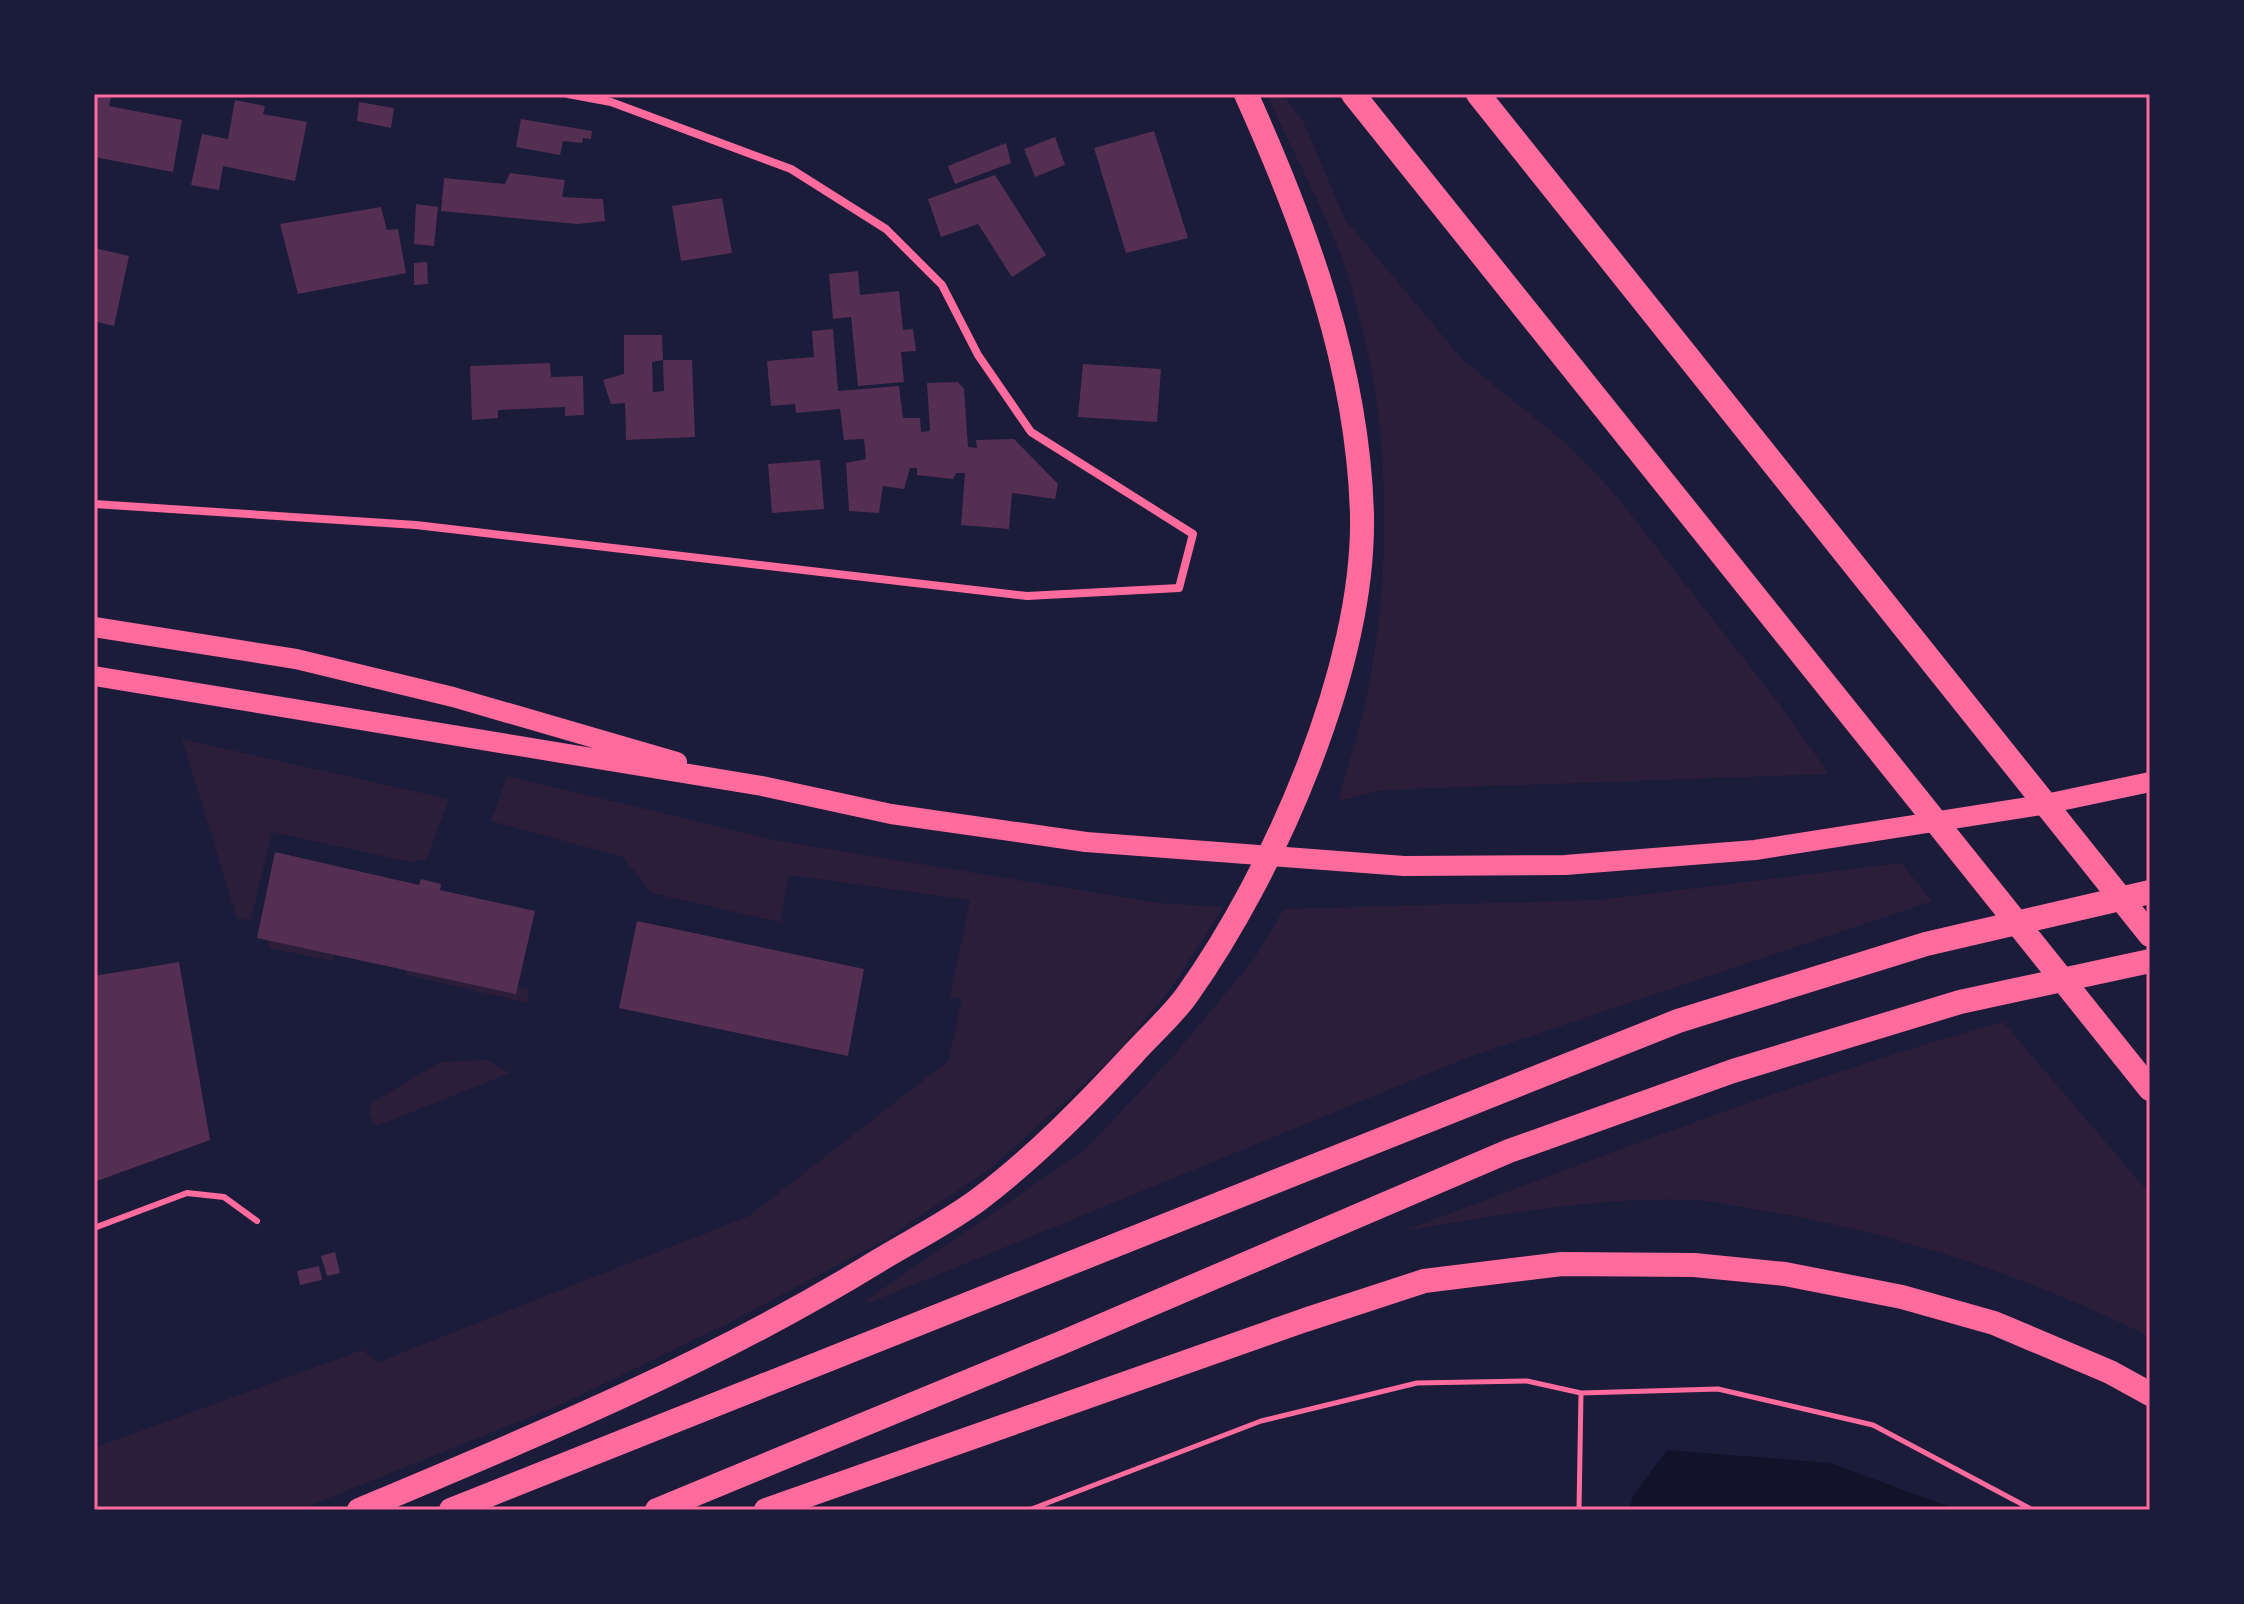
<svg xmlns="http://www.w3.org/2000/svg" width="2244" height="1604" viewBox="0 0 2244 1604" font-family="'DM Sans',sans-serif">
<rect width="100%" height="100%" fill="#1b1b3a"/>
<!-- green -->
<path fill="#2a1e3b" d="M1267,94H1283L1304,123L1345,219L1463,360L1567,444L1614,493L1780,705L1829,774L1383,790L1338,801C1348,764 1361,727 1368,690C1395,549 1390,395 1342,259C1322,203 1290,149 1267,94Z
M182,739L449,799L426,861L417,859L415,863L272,832L251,920L237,919Z
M507,776L775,840L1158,903L1224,907L1170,990L1106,1064L990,1169L886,1239L731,1322L562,1404L299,1510H94V1448L362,1350L378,1362L749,1216L948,1061L962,999L950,996L970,900L789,875L780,922L651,893L623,857L491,821Z
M1901,863L1932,901L1474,1055L869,1303L865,1301L1086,1149L1174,1055L1254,959L1284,909L1598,900Z
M263,931L335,946L333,961L270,948Z
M407,966L528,989V1003L406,975Z
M2003,1022L2150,1194V1337C2029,1277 1904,1235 1771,1212C1746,1208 1719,1201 1693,1200C1596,1196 1498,1216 1403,1231C1602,1157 1799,1078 2003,1022Z
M487,1060L510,1073L377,1126L369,1116L370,1104L440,1062Z"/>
<!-- water -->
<path fill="#12122b" d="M1667,1450L1830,1463L1958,1510H1629L1634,1494Z"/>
<!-- building -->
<path fill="#542f53" d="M94,94L111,97L109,106L182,120L173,172L94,157Z
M235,100L265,106L263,114L307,122L295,181L223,166L219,190L191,185L202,134L228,139Z
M359,102L394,108L391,128L357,121Z
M521,119L592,131L591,139L583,138L582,143L563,141L560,155L516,147Z
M1154,131L1188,238L1126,253L1094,148Z
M1055,137L1065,165L1035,177L1024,149Z
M1006,143L1011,163L955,184L948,166Z
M510,173L565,180L562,197L603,199L605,221L577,224L441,211L444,178L505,184Z
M995,175L1046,255L1012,277L978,224L941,237L928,199Z
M722,198L732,253L681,261L672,206Z
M416,204L438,207L434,246L414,244Z
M381,207L387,230L398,229L406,273L298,294L280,224Z
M94,248L129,256L114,326L94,321Z
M427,262L428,284L414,285V263Z
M858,271L860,295L899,291L903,330L913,329L916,351L901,352L904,382L858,386L851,317L833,319L829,274Z
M833,329L838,391L899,386L903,418H920L921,432L930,431L927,383L958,382L964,389L968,447L977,448L976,440L1014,439L1058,484L1055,499L1012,493L1009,529L961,525L965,473H956L953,479L917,475V468H910L904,489L883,486L879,513L849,511L846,463L866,459L864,439L844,440L840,409L796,413L795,404L771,406L767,361L814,357L812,331Z
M624,335H662L663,360L652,362L653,392L664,391L663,360H692L695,437L626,440L625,403L611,404L603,380L624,374Z
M550,363L551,377L583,376L584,415L565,416V407L498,410V418L472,420L470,366Z
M1083,364L1161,369L1157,422L1078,417Z
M820,460L824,509L772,513L768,464Z
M275,852L419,885L421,879L441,884L440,890L535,911L516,994L257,938Z
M637,921L864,969L848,1056L619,1008Z
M179,962L210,1140L94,1182V976Z
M335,1252L340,1273L327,1276L321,1256Z
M319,1266L322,1280L300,1285L297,1271Z"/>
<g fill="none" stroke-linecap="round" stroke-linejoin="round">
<!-- path -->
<path stroke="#ff6b9d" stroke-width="5" d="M1029,1510L1261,1421L1417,1383L1527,1381L1581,1393L1718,1389L1873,1425L2033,1510
M1579,1510L1581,1393"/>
<!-- service -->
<path stroke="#ff6b9d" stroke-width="6" d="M94,1228L187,1193L224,1197L257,1221"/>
<!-- minor -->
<path stroke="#ff6b9d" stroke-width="8" d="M94,504L416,525L1027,596L1179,588L1193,534L1031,432L978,355L942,285L886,229L791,169L611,102L568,94"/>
<!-- primary -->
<path stroke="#ff6b9d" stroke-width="20" d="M94,627L296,659L453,697L677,762
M94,676L762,786L891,814L1086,842L1404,866L1565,865L1755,850L2041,805L2150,782"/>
<!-- motorway -->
<path stroke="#ff6b9d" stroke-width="24" d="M1353,94L2150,1089
M1478,94L2150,935
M359,1510C538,1435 712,1363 878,1261C911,1241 947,1223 978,1200C1035,1157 1086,1105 1134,1053C1151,1034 1172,1016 1187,995C1274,873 1365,667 1362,515C1358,367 1306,227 1246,94
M451,1510L1678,1021L1926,944L2150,892
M657,1510L1061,1343L1509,1151L1733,1071L1960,1002L2150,961
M766,1510L1305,1320L1424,1281L1562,1264L1694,1265L1785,1274L1902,1297L1994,1323L2110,1372L2150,1394"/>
</g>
<!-- border -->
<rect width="2244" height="1604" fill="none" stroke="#1b1b3a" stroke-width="192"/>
<rect x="96" y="96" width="2052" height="1412" fill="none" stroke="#ff6b9d" stroke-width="3"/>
</svg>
